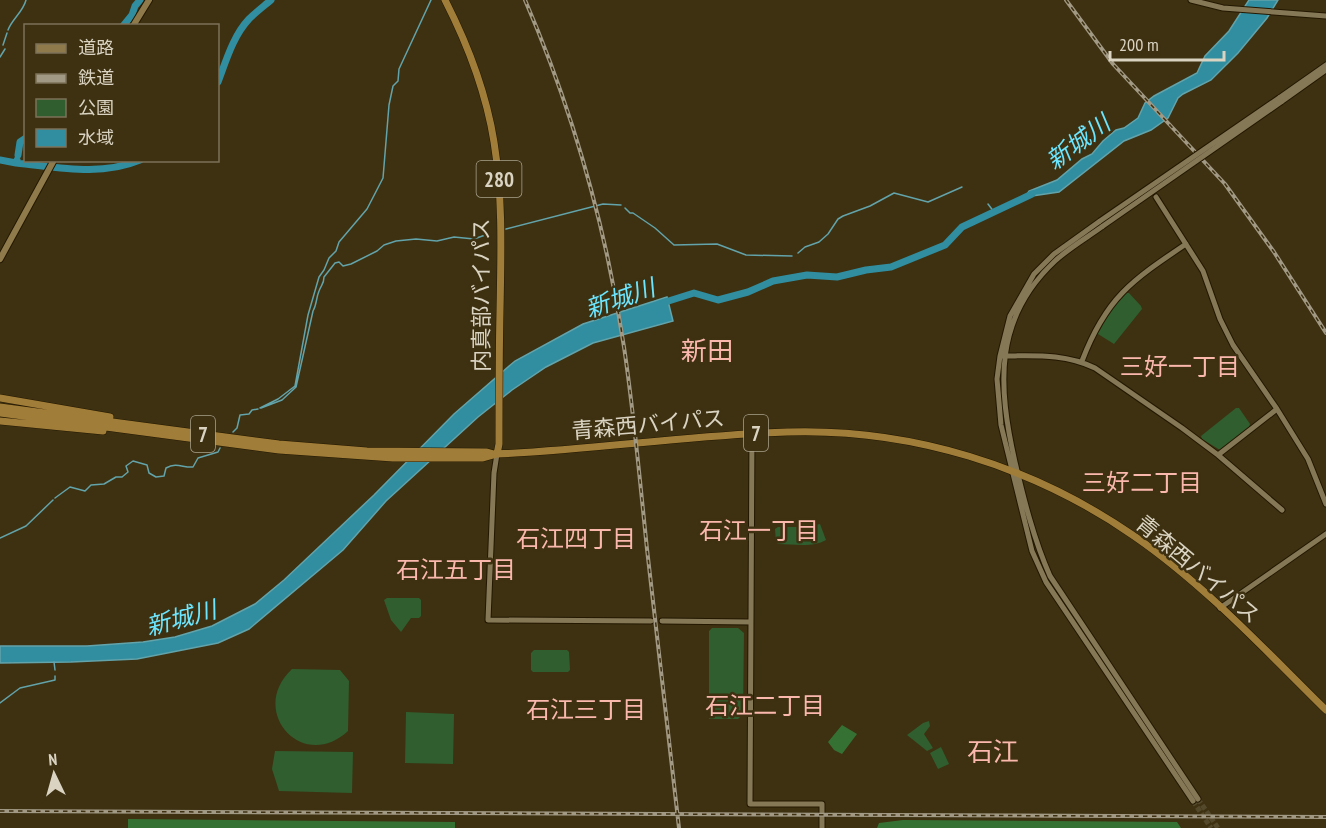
<svg xmlns="http://www.w3.org/2000/svg" width="1326" height="828" viewBox="0 0 1326 828" font-family="'PT Sans Narrow','Noto Sans JP',sans-serif">
<rect width="100%" height="100%" fill="#3d3112"/>
<!-- green -->
<path fill="#305e2e" d="M1125,293H1129L1141,306L1142,309L1114,344L1098,334V331L1113,307Z
M1236,408H1239L1250,424L1249,427L1220,450L1202,439L1201,436Z
M820,524L826,540C813,548 793,544 778,544L776,542L775,529L778,527H805Z
M387,598H419L421,600V616L419,618H411L401,632L391,620L384,600Z
M712,628H738L744,633L743,714L738,719H709V631Z
M534,650H567L569,652L570,670L568,672H533L531,670V653Z
M292,669L340,670L349,681L348,731C303,773 247,711 292,669Z
M406,712L454,714L453,764L405,763Z
M929,721L930,726L924,734L933,748L927,751L907,735L923,723Z
M941,747L949,764L938,769L930,753Z
M275,751L353,752L352,793L279,791L272,769Z"/>
<!-- forest -->
<path fill="#367134" d="M842,725L857,734L842,754L834,750L828,742Z
M128,819L455,822V828H128Z
M903,820L1177,822L1181,828H877L879,823Z"/>
<!-- water -->
<path fill="#308ea0" stroke="#63a3aa" stroke-width="1.5" d="M1249,0H1278L1267,18L1238,53L1211,80L1183,94L1178,98L1168,118L1151,130L1124,141L1059,192L1025,197L1029,191L1057,180L1082,159L1092,154L1103,141L1116,130L1124,128L1138,118L1145,103L1154,96L1197,73L1205,56L1229,31Z
M667,297L673,321L593,343L546,367L512,390L478,417L386,501L343,550L249,629L218,643L137,659L71,662L0,663V646H87L143,642L175,637L212,626L255,604L284,580L374,495L454,414L515,361L583,324Z"/>
<g fill="none" stroke-linecap="round" stroke-linejoin="round">
<!-- stream -->
<path stroke="#63a3aa" stroke-width="1.5" d="M8,30C12,19 23,12 26,0
M3,45L7,33
M0,57L5,49
M988,204L994,212
M625,208L630,213H633L655,228L674,245L717,244L746,255L792,256
M506,229L603,204L621,205
M798,253L805,247L819,242L828,234L838,219L843,216L870,206L894,193L928,202L962,187
M260,408L278,399L295,386L308,315L319,277L324,270L329,258L336,251L339,242L367,209L383,178L389,105L393,86L398,81L399,69L431,0
M261,408L282,400L296,387L313,311C317,304 316,298 319,291C321,285 324,284 324,277L335,263L339,262L343,266L351,264L377,251L384,245L396,241L416,239L437,241L454,237L474,239L488,234
M233,432L237,428L240,415L249,414L252,410L258,409
M55,498L70,487L85,491L91,485L104,484L116,477H122L128,472L126,466L133,461L147,465L149,473L156,477L164,476L166,468C177,462 183,468 193,467L198,458L218,452L220,448
M0,538L26,526L53,500
M54,662L55,670
M0,703L20,688L55,680V676"/>
<!-- river -->
<path stroke="#308ea0" stroke-width="7" d="M123,26L132,15L135,6L140,0
M218,82C226,61 233,36 249,19C256,12 264,6 271,0
M18,155L20,142L26,138
M0,160L16,163L17,160
M16,163C57,167 99,177 140,160
M659,304L694,293L718,300L748,292L773,281L807,275L837,277L866,270L891,267L945,245L962,227L1032,194"/>
<!-- tertiary-tunnel -->
<path stroke="#55492c" stroke-width="5" stroke-dasharray="5 2.5" stroke-linecap="butt" d="M1198,799L1218,828
M1193,801L1211,828"/>
<!-- tertiary casing -->
<g stroke="#241800" stroke-width="7">
<path id="tertiary" d="M1191,0L1223,8L1326,16
M1279,98L1326,65
M1281,102L1326,70
M1156,197L1203,271L1220,319L1233,345L1277,409L1308,459L1326,504
M1100,221L1054,254L1034,274L1010,316L1000,356L997,379L1001,425L1032,551L1046,582L1193,801
M1103,226C1088,237 1069,248 1055,261C993,319 998,386 1015,462C1024,500 1034,540 1050,576L1198,799
M1001,356C1034,356 1064,353 1095,368L1182,428L1218,455L1282,510
M1082,361C1106,298 1131,281 1186,244
M752,433L750,804H822V828
M497,454L494,473L488,620L651,621
M1218,455L1277,409
M1220,608L1326,534
M662,621L751,622"/>
</g>
<!-- secondary casing -->
<g stroke="#241800" stroke-width="8">
<path id="secondary" d="M133,26L149,0
M0,259L54,160"/>
</g>
<!-- trunk casing -->
<g stroke="#241800" stroke-width="8">
<path id="trunk" d="M445,0C468,45 486,92 494,142C503,198 501,255 500,311C499,355 499,400 499,444L497,454
M0,398L110,417
M0,407L279,444L367,451L487,452L494,454
M0,413L279,450L393,458H483L497,454C593,450 690,435 787,432C911,428 1033,466 1134,536C1205,585 1265,650 1326,710
M0,421L103,431"/>
</g>
<!-- tertiary -->
<use href="#tertiary" stroke="#857857" stroke-width="5"/>
<!-- secondary -->
<use href="#secondary" stroke="#8f7a4b" stroke-width="6"/>
<!-- trunk -->
<use href="#trunk" stroke="#a07d38" stroke-width="7"/>
<!-- rail casing -->
<g stroke="#a29984" stroke-width="4">
<path id="rail" d="M525,0C573,111 606,228 624,347C634,414 640,482 647,549C658,642 669,735 679,828
M1066,0L1113,64L1225,184L1274,252L1326,333
M0,811L1326,817"/>
</g>
<!-- rail -->
<use href="#rail" stroke="#3d3112" stroke-width="1.5" stroke-dasharray="4.5" stroke-linecap="butt"/>
<!-- tertiary-bridge casing -->
<g stroke="#241800" stroke-width="7" stroke-linecap="butt">
<path id="tertiary-bridge" d="M1100,221L1279,98
M1103,226L1281,102"/>
</g>
<!-- tertiary-bridge -->
<use href="#tertiary-bridge" stroke="#857857" stroke-width="5"/>
</g>
<g text-anchor="middle" dominant-baseline="central" stroke-width="5" stroke-linejoin="round" paint-order="stroke">
<!-- shield labels -->
<g fill="#3d3112" stroke="#aba28d" stroke-width="1.5">
<rect x="476.5" y="161" width="45" height="36" rx="4.5"/>
<rect x="744" y="415" width="24" height="36" rx="4.5"/>
<rect x="191" y="416" width="24" height="36" rx="4.5"/>
</g>
<g font-size="21" font-weight="bold" fill="#dad3c2">
<text x="499" y="179">280</text>
<text x="756" y="433">7</text>
<text x="203" y="434">7</text>
</g>
<!-- street labels -->
<g font-size="22" fill="#dad3c2" stroke="#3d3112">
<text transform="translate(481 295) rotate(-90)">内真部バイパス</text>
<text transform="translate(648 424) rotate(-5)">青森西バイパス</text>
<text transform="translate(1198 569) rotate(40)">青森西バイパス</text>
</g>
<!-- water labels -->
<g font-size="24" font-style="italic" fill="#6ce5fe" stroke="#3d3112">
<text transform="translate(1078 142) rotate(-37)">新城川</text>
<text transform="translate(620 298) rotate(-19)">新城川</text>
<text transform="translate(181 618) rotate(-15)">新城川</text>
</g>
<!-- neighbourhood labels -->
<g font-size="24" fill="#fab7ac" stroke="#3d3112">
<text x="1180" y="366">三好一丁目</text>
<text x="1142" y="482">三好二丁目</text>
<text x="759" y="530">石江一丁目</text>
<text x="576" y="538">石江四丁目</text>
<text x="456" y="569">石江五丁目</text>
<text x="765" y="705">石江二丁目</text>
<text x="586" y="709">石江三丁目</text>
</g>
<!-- quarter labels -->
<g font-size="26" fill="#fab7ac" stroke="#3d3112">
<text x="707" y="350">新田</text>
<text x="993" y="751">石江</text>
</g>
</g>
<!-- legend -->
<rect x="24" y="24" width="195" height="138" fill="#3d3112" stroke="#7c7258" stroke-width="1.5"/>
<rect x="36" y="44" width="30" height="9" fill="#8f7a4b" stroke="#7c7258" stroke-width="1.5"/>
<text x="78" y="54" font-size="18" fill="#dad3c2">道路</text>
<rect x="36" y="74" width="30" height="9" fill="#a29984" stroke="#7c7258" stroke-width="1.5"/>
<text x="78" y="84" font-size="18" fill="#dad3c2">鉄道</text>
<rect x="36" y="99" width="30" height="18" fill="#305e2e" stroke="#7c7258" stroke-width="1.5"/>
<text x="78" y="114" font-size="18" fill="#dad3c2">公園</text>
<rect x="36" y="129" width="30" height="18" fill="#308ea0" stroke="#7c7258" stroke-width="1.5"/>
<text x="78" y="144" font-size="18" fill="#dad3c2">水域</text>
<!-- north arrow -->
<g transform="translate(54 774) rotate(355)" stroke="#3d3112" stroke-width="4.5" paint-order="stroke">
<path d="M0-4.5L10 22L0 15L-10 22Z" fill="#dad3c2"/>
<text y="-9" font-size="16" font-weight="bold" text-anchor="middle" fill="#dad3c2">N</text>
</g>
<!-- scale -->
<path d="M1110 51v9h114v-9" fill="none" stroke="#dad3c2" stroke-width="3"/>
<text x="1119" y="51" font-size="18" fill="#dad3c2" stroke="#3d3112" stroke-width="4.5" paint-order="stroke">200 m</text>
</svg>
